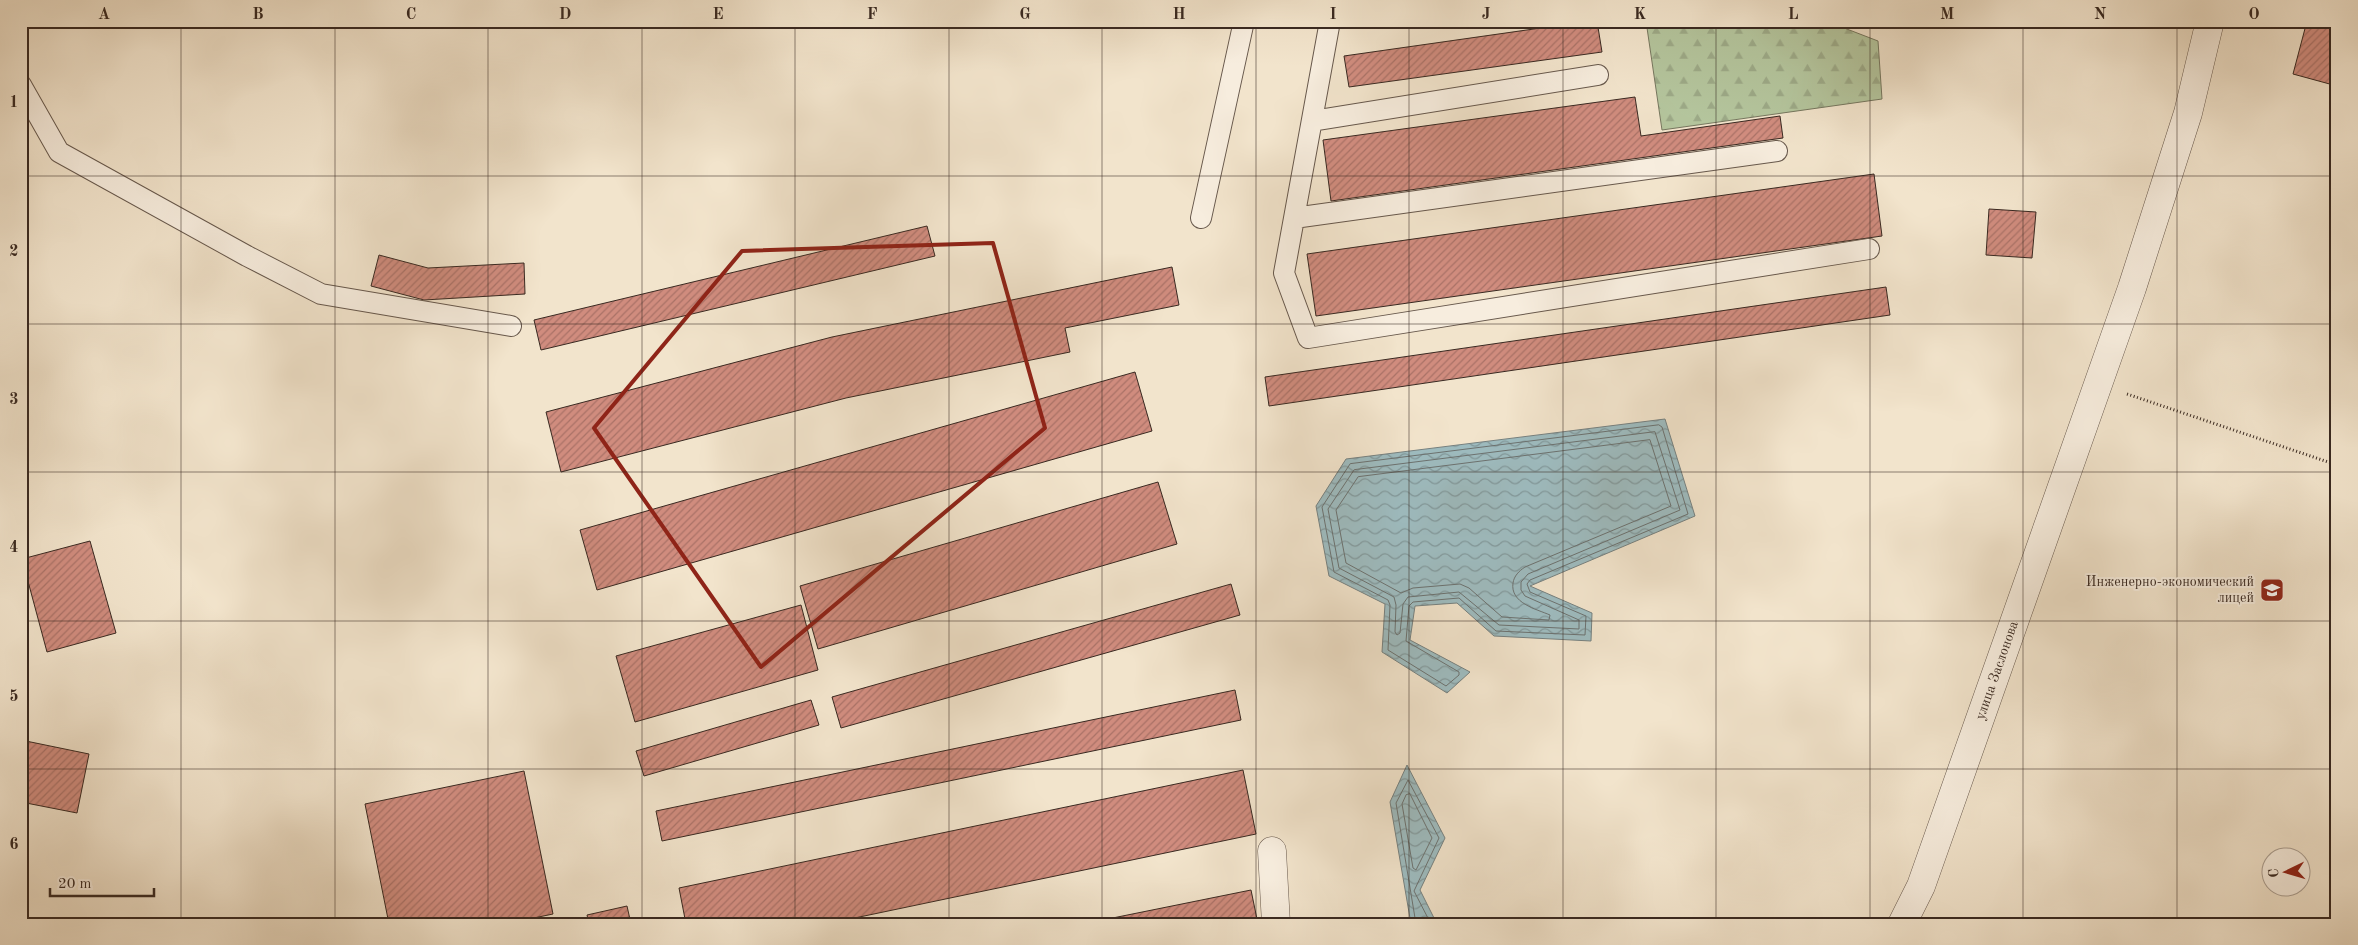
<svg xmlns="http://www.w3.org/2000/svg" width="2358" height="945" viewBox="0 0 2358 945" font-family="'Old Standard TT',serif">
<defs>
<pattern id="forest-firs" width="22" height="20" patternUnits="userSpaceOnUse" patternTransform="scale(1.25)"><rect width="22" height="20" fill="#b4c59d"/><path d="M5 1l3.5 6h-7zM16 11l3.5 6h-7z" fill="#9ca987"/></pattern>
<pattern id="water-waves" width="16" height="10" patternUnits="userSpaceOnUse" patternTransform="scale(1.25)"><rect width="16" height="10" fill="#9ebcc0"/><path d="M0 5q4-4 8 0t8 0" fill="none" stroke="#82999c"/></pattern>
<pattern id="building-hatch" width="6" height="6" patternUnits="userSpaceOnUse" patternTransform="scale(1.25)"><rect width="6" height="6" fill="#d08c7e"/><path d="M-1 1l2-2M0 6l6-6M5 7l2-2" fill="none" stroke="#aa7267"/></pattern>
</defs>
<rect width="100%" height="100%" fill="#f2e4cc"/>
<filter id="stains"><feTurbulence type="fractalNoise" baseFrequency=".004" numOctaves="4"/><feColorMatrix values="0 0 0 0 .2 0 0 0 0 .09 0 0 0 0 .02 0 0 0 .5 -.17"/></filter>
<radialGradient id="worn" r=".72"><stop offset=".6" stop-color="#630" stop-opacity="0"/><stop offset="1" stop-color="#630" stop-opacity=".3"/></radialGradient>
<!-- forest -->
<path fill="url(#forest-firs)" stroke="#76775f" d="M1646,21H1826L1878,41L1882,99L1662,130Z"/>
<!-- water -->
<path fill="url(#water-waves)" stroke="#768180" d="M1665,419L1695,516L1530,586L1592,613L1591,641L1494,636L1457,603L1415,606L1410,640L1470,672L1447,693L1382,652L1385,604L1329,576L1316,506L1346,459Z
M1407,765L1445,838L1420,890L1437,924H1411L1390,802Z"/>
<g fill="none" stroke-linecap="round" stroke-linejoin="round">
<!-- shore -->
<path stroke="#6c7270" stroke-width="1" d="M1659,425L1662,427L1688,514L1530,580L1527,584L1530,592L1586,616L1585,635L1496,631L1459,598L1413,602L1409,606L1406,641L1459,672V675L1446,686L1388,650L1390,605L1388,600L1334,572L1322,507L1350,464Z
M1655,432L1680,510L1528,574L1521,582V590L1525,596L1579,620V629L1499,625L1459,592L1408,597L1403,604L1400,633L1397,635L1395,632L1396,605L1394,597L1339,568L1328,509L1354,470Z
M1650,440L1671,506L1525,567C1519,571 1514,576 1513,583C1510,603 1536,609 1550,615L1549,620L1502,617L1469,588L1460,584L1413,588L1401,593L1346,563L1336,510L1358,477Z
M1410,794L1432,838L1416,870L1413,868L1402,804L1406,795Z
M1416,924L1396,803L1408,780L1439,838L1414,891L1431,924"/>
</g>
<!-- building -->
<path fill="url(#building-hatch)" stroke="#392921" d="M1590,21H1597L1602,52L1349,87L1344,56Z
M2307,21H2337V86L2293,74Z
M1635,97L1641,136L1780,116L1783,138L1331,201L1323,140Z
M1874,174L1882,236L1316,316L1307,254Z
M1989,209L2036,212L2032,258L1986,255Z
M927,226L935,256L541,350L534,320Z
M379,255L428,268L524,263L525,294L424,300L371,286Z
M1172,267L1179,305L1065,328L1070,352L846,398L561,472L546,412L832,337Z
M1886,287L1890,315L1269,406L1265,377Z
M1135,372L1152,431L597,590L580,530Z
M1158,482L1177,544L818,649L800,586Z
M90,541L116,633L47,652L22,559Z
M1231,584L1240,615L841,728L832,697Z
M801,605L818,670L635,722L616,656Z
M1235,690L1241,720L662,841L656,811Z
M811,700L819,725L644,776L636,751Z
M21,740L89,754L77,813L21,802Z
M1243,770L1256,834L826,924H686L679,888Z
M524,771L553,914L505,924H389L365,804Z
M1251,890L1258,924H1083Z
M627,906L631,924H589L587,915Z"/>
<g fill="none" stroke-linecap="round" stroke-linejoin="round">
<!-- lane casing -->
<g stroke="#67584c" stroke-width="22">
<path id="lane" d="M1330,21L1284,273L1308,338L1869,249
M21,85L59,152L247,256L321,294L511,326
M1312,121L1598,75
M1201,218L1244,21
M1294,218L1777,151"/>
</g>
<!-- street casing -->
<g stroke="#67584c" stroke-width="29">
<g id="street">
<path d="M1272,851L1276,924"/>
<path id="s1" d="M1902,924L1921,886L2132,288L2188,113L2210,21"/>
</g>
</g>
<!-- path -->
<path stroke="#392921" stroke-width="3" stroke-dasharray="1 2.5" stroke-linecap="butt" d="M2127,394L2337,465"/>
<!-- lane -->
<use href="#lane" stroke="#f7edde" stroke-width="20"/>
<!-- street -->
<use href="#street" stroke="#f7edde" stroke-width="28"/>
</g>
<!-- marked area -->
<path fill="none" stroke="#8f2418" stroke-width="4" stroke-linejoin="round" d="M993,243L1045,428L761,667L594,428L742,251Z"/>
<!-- grid -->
<path fill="none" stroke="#392921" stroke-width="1" stroke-opacity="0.55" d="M181,21V924M335,21V924M488,21V924M642,21V924M795,21V924M949,21V924M1102,21V924M1256,21V924M1409,21V924M1563,21V924M1716,21V924M1870,21V924M2023,21V924M2177,21V924M21,176H2337M21,324H2337M21,472H2337M21,621H2337M21,769H2337"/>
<!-- icons -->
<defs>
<g id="school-square" transform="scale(1.25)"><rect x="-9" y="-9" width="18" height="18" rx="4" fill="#8f2418" stroke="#f7edde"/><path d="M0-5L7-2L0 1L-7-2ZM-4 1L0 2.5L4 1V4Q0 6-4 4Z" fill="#fff"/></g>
</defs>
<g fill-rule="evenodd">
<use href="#school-square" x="2272" y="590"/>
</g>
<g text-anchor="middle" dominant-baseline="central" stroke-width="4" stroke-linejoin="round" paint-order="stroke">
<!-- poi labels -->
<g font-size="14" fill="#392921" stroke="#f7edde" text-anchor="end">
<text x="2254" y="582">Инженерно-экономический<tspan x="2254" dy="16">лицей</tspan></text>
</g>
<!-- street labels -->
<g font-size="14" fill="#392921" stroke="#f7edde">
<text stroke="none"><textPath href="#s1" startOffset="271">улица Заслонова</textPath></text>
</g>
</g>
<!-- margin -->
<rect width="2358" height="945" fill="none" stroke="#f2e4cc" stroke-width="55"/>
<!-- north arrow -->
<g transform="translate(2286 872) rotate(265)"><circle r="24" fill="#f7edde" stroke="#ab9f92"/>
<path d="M0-4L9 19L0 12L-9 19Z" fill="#8f2418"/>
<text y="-8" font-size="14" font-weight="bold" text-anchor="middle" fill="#392921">С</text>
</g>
<!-- scale -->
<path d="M50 888v8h104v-8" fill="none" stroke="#392921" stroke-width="2.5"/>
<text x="58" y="888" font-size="15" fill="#392921" stroke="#f7edde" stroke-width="4" paint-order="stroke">20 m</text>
<rect x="28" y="28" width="2302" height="890" fill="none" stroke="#392921" stroke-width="2"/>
<g font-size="16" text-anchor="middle" font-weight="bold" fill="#392921">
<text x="104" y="19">A</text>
<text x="258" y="19">B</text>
<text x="411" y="19">C</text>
<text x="565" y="19">D</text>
<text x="718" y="19">E</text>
<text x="872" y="19">F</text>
<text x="1025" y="19">G</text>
<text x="1179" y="19">H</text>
<text x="1333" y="19">I</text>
<text x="1486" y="19">J</text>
<text x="1640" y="19">K</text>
<text x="1793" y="19">L</text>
<text x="1947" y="19">M</text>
<text x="2100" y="19">N</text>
<text x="2254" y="19">O</text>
<text x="14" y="107">1</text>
<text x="14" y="256">2</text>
<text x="14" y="404">3</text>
<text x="14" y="552">4</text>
<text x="14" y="701">5</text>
<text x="14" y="849">6</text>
</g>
<rect width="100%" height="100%" filter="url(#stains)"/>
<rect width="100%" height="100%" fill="url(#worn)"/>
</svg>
